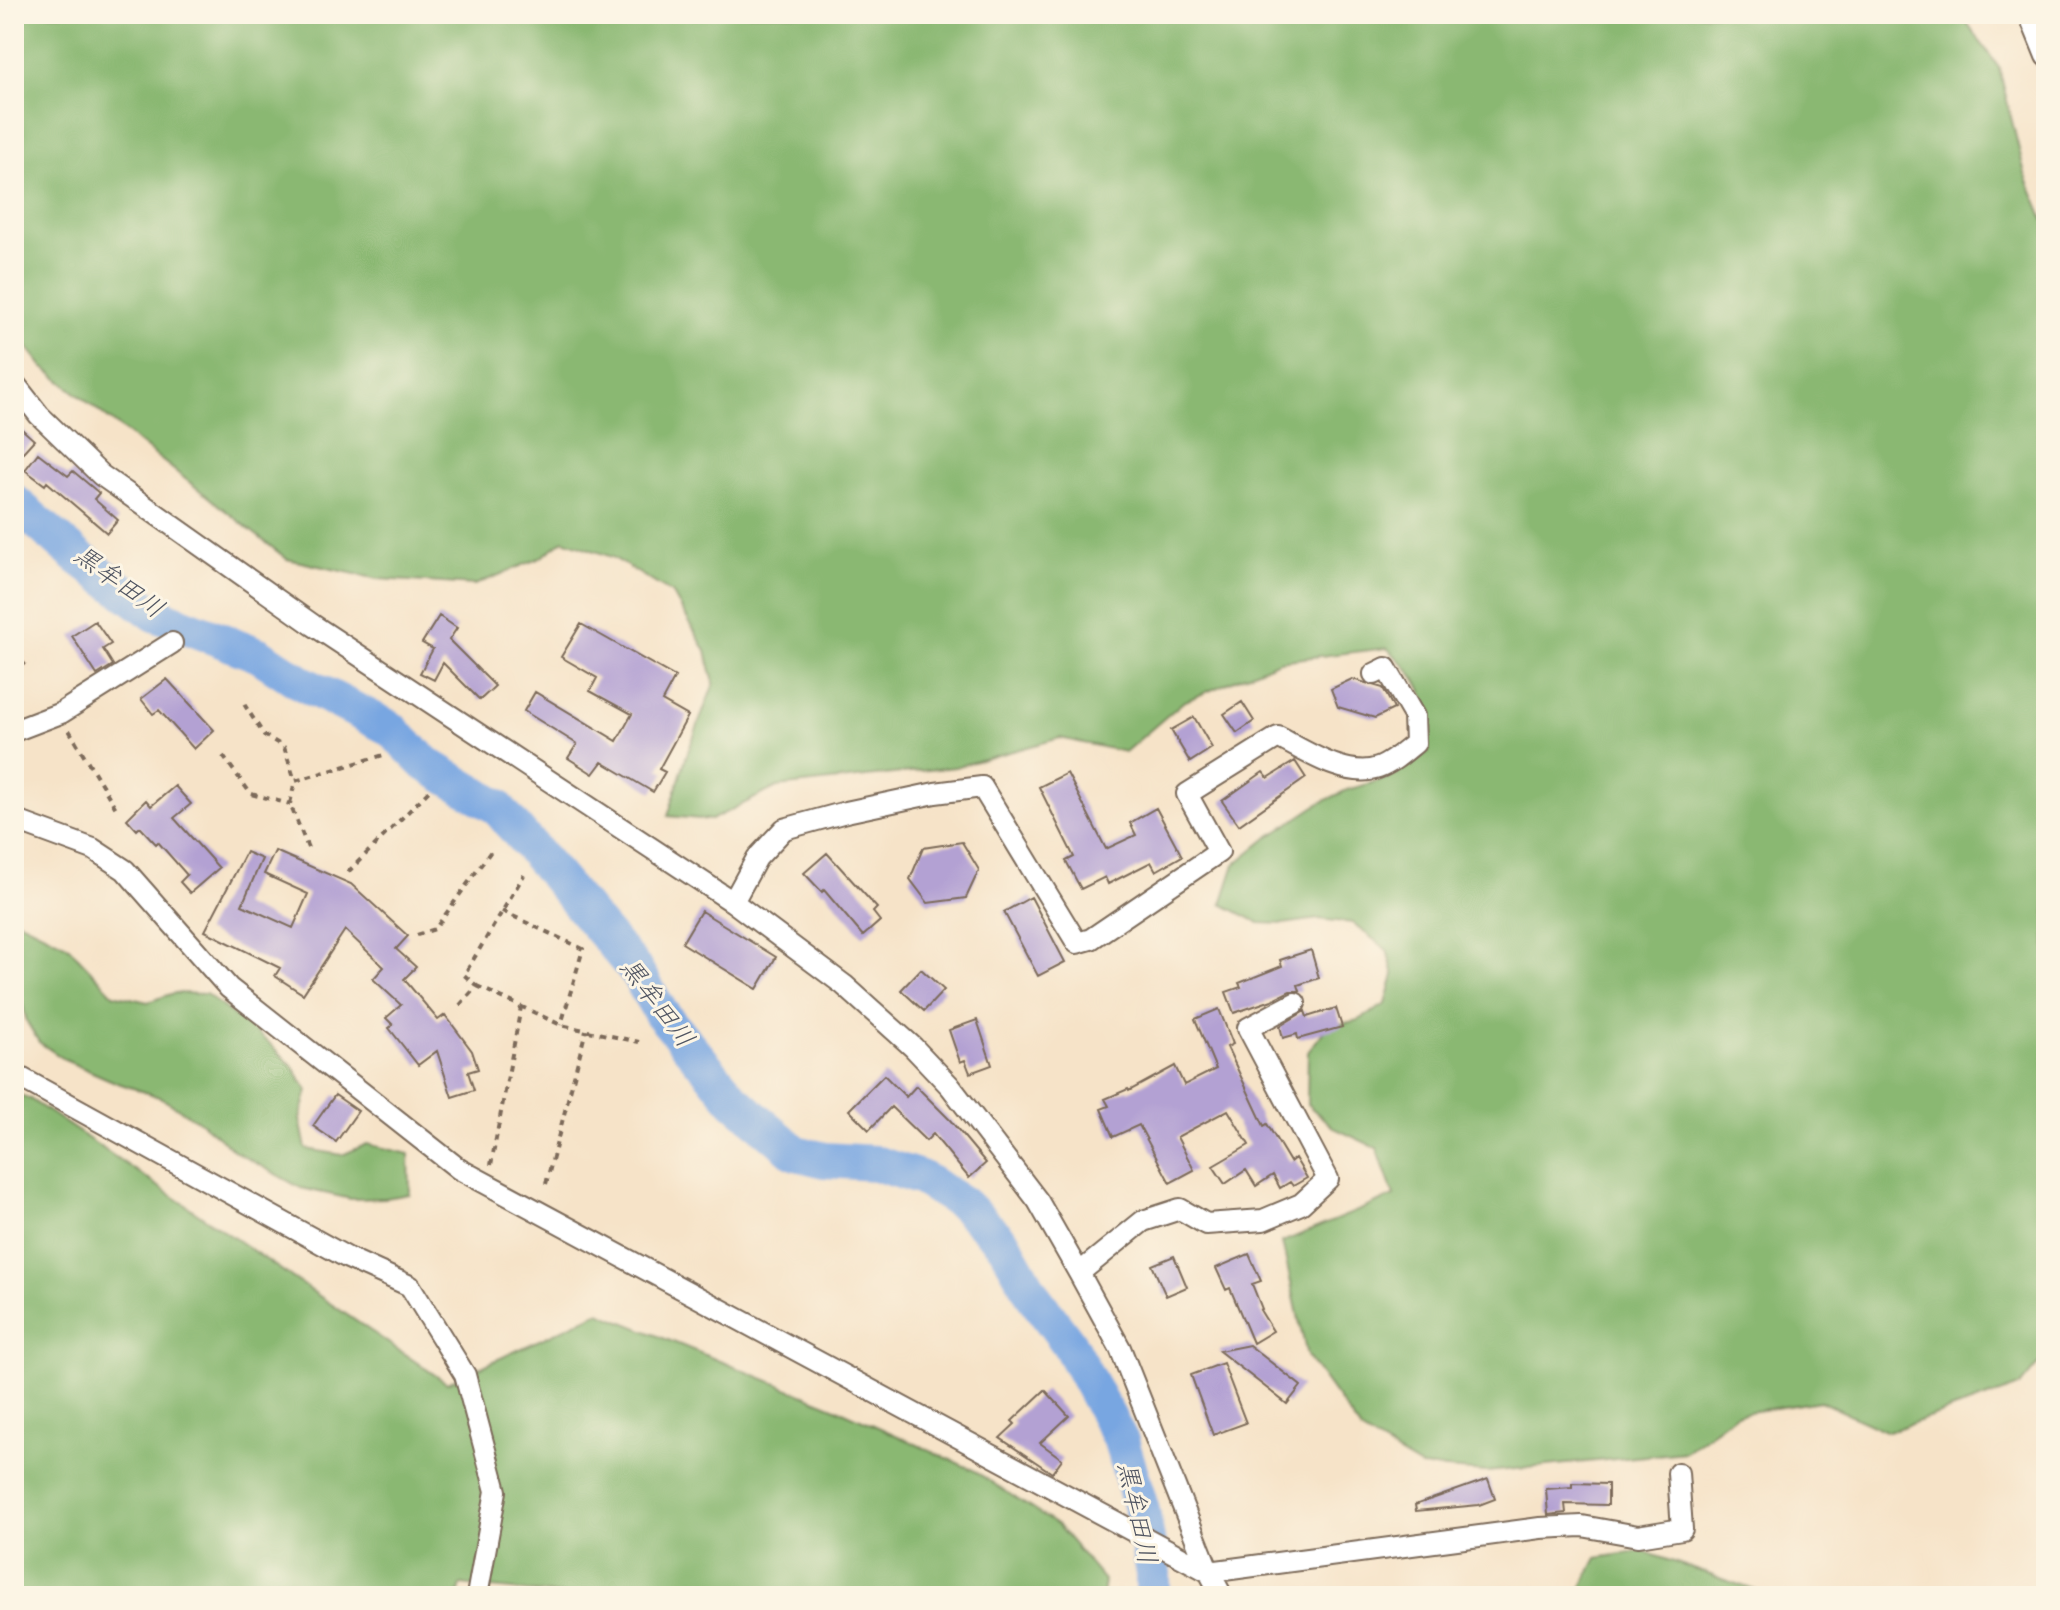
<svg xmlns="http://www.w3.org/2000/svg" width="2060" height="1610" viewBox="0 0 2060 1610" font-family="'Comic Neue','Klee One',sans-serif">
<rect width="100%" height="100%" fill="#fcf5e5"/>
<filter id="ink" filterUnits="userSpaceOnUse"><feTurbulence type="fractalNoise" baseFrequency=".0125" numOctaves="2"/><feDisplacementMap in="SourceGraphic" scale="16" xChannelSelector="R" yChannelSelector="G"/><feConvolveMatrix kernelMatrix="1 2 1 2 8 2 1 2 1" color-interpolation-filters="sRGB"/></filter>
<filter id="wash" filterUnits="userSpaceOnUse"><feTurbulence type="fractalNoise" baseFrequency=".006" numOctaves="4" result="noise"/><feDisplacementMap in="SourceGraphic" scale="32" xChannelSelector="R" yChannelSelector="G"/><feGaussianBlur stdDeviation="1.8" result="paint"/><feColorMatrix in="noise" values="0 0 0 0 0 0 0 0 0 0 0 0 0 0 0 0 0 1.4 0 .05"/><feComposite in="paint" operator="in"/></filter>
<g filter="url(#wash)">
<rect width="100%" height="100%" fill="#f6e3c8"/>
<!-- forest -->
<path fill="#8ab872" stroke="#627148" stroke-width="2" d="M14,14H1961L1999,68L2025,174L2046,224V1355L2020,1386L1888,1432L1820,1401L1736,1414L1685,1452L1486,1472L1421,1467L1362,1432L1307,1356L1282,1242L1394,1196L1377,1148L1334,1128L1307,1104L1308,1052L1327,1027L1359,1020L1386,1004L1394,975L1387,950L1353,923L1319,919L1283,924L1259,923L1222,904L1235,864L1267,838L1320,803L1347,790L1392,777L1429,751C1427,695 1428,687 1387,648L1279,661L1183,702L1125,752L1060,738L955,767L777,787L711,820L668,816L686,757L714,683L706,651L673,594L612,557L564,540L540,558L475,585L378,579L287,559L43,367L14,330Z
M14,919L67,945L113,994L148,1002L174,993L206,994L268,1042L292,1066L308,1091L300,1119L306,1149L342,1155L367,1144L409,1154L410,1194L386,1198L351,1199L301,1188L236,1152L202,1123L159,1097L115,1082L67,1061L39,1042L27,1022L19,991L14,989Z
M14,1093L30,1099L447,1383L599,1312L834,1407L973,1470L1058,1526L1104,1580L1102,1596H573L461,1585L458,1596H14Z
M1642,1551L1771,1596H1577L1597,1558Z"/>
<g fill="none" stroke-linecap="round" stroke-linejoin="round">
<!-- river -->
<path stroke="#78a6e1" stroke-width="36" d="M14,502L79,558L155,614L259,655L300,682L390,728L426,764L497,807L636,971L661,1013L734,1100L796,1153L825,1160L875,1163L921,1178L962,1203L1004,1244L1034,1297L1069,1344L1121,1441L1142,1511L1153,1574V1596"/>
</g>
<g id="blocks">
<!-- building -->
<path fill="#b3a1d3" d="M14,422L34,440L14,462Z
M38,453L68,476L73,471L99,493L94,499L118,520L107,533L47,482L45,485L25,470Z
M439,616L457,628L449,640L495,686L480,700L443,663L434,680L420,673L433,649L422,643Z
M95,621L111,644L103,649L113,665L97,675L72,636Z
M581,624L675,677L662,701L688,716L659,769L665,772L653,792L602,762L593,774L568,758L577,744L524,711L535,692L617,741L632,714L590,691L597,678L561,657Z
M167,679L214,730L194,749L159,710L153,714L141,699Z
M1352,679L1383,688L1394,709L1375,718L1338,707L1331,689Z
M1242,702L1254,721L1237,733L1224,714Z
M1194,717L1212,748L1190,762L1171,730Z
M1295,761L1306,778L1239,825L1222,801L1263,772L1268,778Z
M1067,773L1106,849L1136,835L1130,823L1156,808L1182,856L1156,871L1151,862L1108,884L1105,877L1081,889L1066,861L1074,857L1039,787Z
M175,786L191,804L174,818L219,868L190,893L180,882L187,875L158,842L156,844L140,827L137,830L127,819L146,800L151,806Z
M962,842L979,870L966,898L928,903L910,879L923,848Z
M275,851L351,884L408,936L396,949L416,967L404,979L438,1020L445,1015L472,1051L478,1069L468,1072L474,1090L452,1097L437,1051L418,1065L389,1028L393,1025L386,1018L401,1005L373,979L384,967L345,930L303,994L275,976L280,968L205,931L246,852L262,859L242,905L293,928L308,894L264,874Z
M827,853L877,908L873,912L880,921L863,936L824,890L822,892L804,873Z
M1031,897L1065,962L1038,976L1004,912Z
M701,911L776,957L757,989L682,943Z
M1311,950L1319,978L1298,985L1300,991H1290L1272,1000L1234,1013L1226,992L1241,987L1239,983L1282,966L1280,960Z
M921,969L944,990L924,1011L901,990Z
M1336,1008L1342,1027L1298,1039L1297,1034L1283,1038L1280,1026L1305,1011L1307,1017Z
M1219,1009L1233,1044L1227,1047L1264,1126L1267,1124L1290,1162L1295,1158L1307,1178L1293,1186L1290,1182L1280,1188L1273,1175L1256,1186L1246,1170L1225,1184L1213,1166L1249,1145L1228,1110L1177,1137L1194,1170L1170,1183L1139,1125L1113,1137L1101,1109L1109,1106L1105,1099L1128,1089L1129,1091L1175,1066L1184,1085L1216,1069L1195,1019Z
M977,1020L992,1065L970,1073L965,1060L960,1062L949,1030Z
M884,1075L906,1097L916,1086L950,1120L986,1163L969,1178L933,1134L926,1141L891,1107L869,1130L849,1110Z
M335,1095L358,1111L336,1142L313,1126Z
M1249,1254L1261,1281L1252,1284L1262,1309L1260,1310L1273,1331L1253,1343L1230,1288L1226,1290L1216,1268Z
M1174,1256L1187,1287L1166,1296L1152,1265Z
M1249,1345L1301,1386L1287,1404L1219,1351Z
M1223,1363L1246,1423L1213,1435L1191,1375Z
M1045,1390L1069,1416L1040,1443L1062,1459L1052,1473L1000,1438L1015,1424L1012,1421Z
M1488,1479L1495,1499L1479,1505L1416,1511L1415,1505Z
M1572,1483L1608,1484V1505L1565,1504L1566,1513L1548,1515L1546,1489L1572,1487Z"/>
</g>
</g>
<g filter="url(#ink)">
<use href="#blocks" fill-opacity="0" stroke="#7c6b5a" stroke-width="2"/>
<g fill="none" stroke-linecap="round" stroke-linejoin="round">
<!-- minor casing -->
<g stroke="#7c6b5a" stroke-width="24">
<path id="minor" d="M2029,14L2046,56
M14,383L39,415L101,475L313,625L733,902L844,985L913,1047L950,1086L1038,1201L1079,1273L1120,1348L1209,1572L1222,1596
M14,731L61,713L172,643
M14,820L93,849L125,870L229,988L459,1169L1209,1572L1540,1528L1582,1526L1638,1536L1682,1529L1678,1473
M733,902L757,858L784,829L846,812L935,793L982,787L1077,943L1091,939L1219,852L1187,794L1278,737C1305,751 1347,779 1378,768C1392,763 1404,752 1415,743L1414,716L1386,668L1374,674
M14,1074L348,1258L410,1286L465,1375L496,1491L477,1596
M1079,1273L1143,1221L1180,1209L1206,1224L1263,1220L1301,1204L1328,1179L1248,1028L1295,1003"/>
</g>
<!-- path -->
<path stroke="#7c6b5a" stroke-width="4" stroke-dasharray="6 6" stroke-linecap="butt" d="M14,654L25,665
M244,704L264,735L284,747L295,781
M69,730L117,810
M223,756L251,794L290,804
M308,848L290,804L295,781L387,754
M348,872L430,790
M502,911L583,949L561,1025
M417,935L435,929L491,851
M477,986L561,1025L639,1042
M460,1005L477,986L464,975L524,875
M491,1165L521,1007
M546,1184L586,1030"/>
<!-- minor -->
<use href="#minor" stroke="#fff" stroke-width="20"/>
</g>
</g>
<g text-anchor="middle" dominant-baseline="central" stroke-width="6" stroke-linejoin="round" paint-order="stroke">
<!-- water labels -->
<g font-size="26" font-style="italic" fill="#505562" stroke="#fcf5e5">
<text transform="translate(119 582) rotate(36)">黒牟田川</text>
<text transform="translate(657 1003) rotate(53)">黒牟田川</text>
<text transform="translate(1137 1513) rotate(78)">黒牟田川</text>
</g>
</g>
<!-- margin -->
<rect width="2060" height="1610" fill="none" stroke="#fcf5e5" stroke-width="48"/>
</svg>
